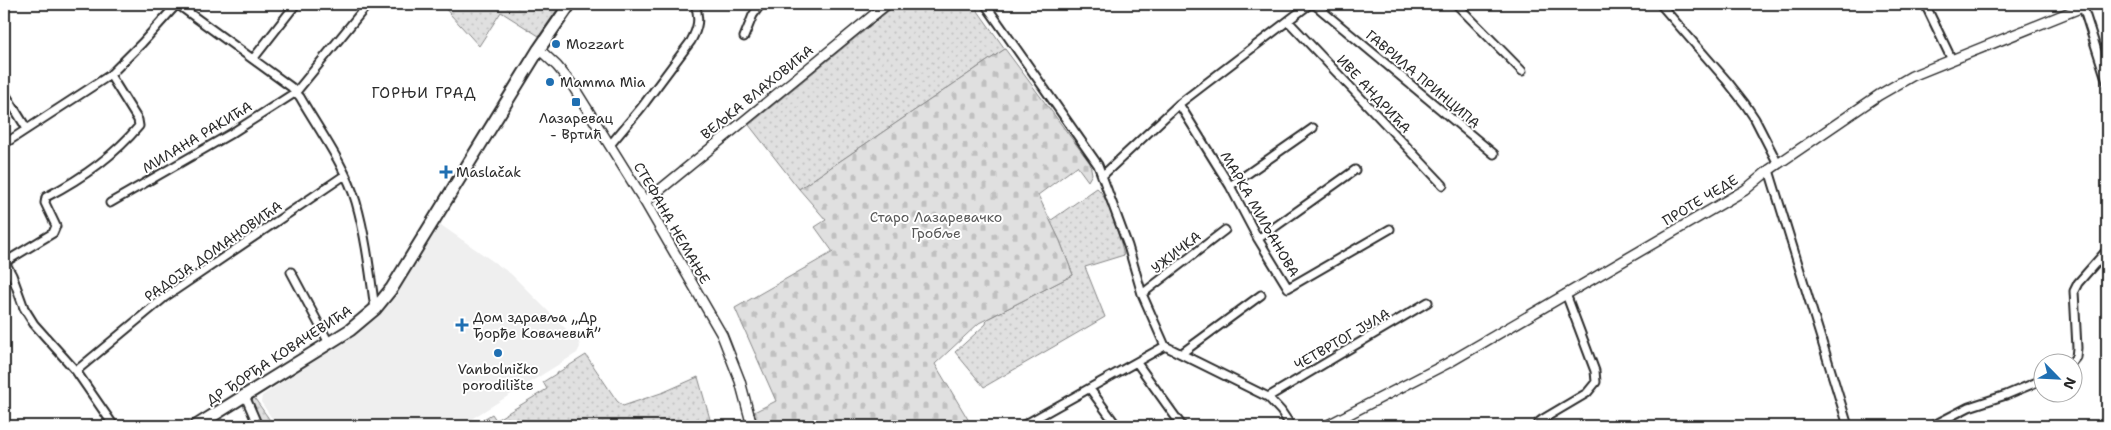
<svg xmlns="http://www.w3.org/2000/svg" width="2111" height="430" viewBox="0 0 2111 430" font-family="'Shantell Sans',sans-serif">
<defs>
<pattern id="green-dots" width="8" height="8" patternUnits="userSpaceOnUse" patternTransform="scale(1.25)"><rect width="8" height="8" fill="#e0e0e0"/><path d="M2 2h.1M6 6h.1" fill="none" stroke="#c0c0c0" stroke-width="1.8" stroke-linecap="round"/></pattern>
<pattern id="cemetery-stones" width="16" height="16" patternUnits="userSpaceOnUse" patternTransform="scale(1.25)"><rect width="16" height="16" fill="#e0e0e0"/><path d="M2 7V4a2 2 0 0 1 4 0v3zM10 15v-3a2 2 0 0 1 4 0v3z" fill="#c0c0c0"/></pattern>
</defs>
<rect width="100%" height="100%" fill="#fff"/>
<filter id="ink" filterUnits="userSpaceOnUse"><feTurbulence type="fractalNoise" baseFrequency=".02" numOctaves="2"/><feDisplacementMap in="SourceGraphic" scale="10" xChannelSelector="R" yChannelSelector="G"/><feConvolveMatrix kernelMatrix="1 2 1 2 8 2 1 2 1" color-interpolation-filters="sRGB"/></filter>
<g filter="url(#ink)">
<!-- built -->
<path fill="#efefef" d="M438,223L511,274L579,342L580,347L577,353L460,426H277L261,402L262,396L346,338Z"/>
<!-- green -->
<path fill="url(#green-dots)" stroke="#868686" d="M441,4H561L539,36L501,12L479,46Z
M897,4H973L1005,49L799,189L749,125Z
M1097,188C1107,194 1121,242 1124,255L1085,267L1105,317L984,387L955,352L986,324L987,319L1073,275L1060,241L1050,221Z
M586,355L617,401L623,406L664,392L698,377L712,426H472L492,414L496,420L547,389L543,382Z
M253,396L274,426H262L249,398Z"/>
<!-- cemetery -->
<path fill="url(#cemetery-stones)" stroke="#868686" d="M1005,49L1090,163L1092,174L1088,181L1077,166L1038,195L1060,241L1073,275L979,323L935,364L972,426H757L754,412L776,401L735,308L833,252L815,227L826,220L799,189Z"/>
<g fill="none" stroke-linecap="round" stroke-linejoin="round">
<!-- minor casing -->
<g stroke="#2b2b2b" stroke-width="11">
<path id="minor" d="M177,4L291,87L300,97C319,130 346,167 356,202C366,237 370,273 375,309
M985,4L1098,165L1128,246L1142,294L1165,346L1268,397L1281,411L1291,426
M1314,4L1494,154
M1456,4L1522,71
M1660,4L1727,81L1745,104L1755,119L1778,164
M1925,4L1952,60
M2083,7L2107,82
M1288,21L1443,185
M744,37L753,15L761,4
M253,59L296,4
M4,92L27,129
M1179,104L1230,186L1258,239L1288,288L1390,229
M4,144L110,75L142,43L177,4
M610,145L641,108L691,41C698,28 700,19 695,4
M1769,170L1848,426
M1102,176L1179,104L1310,4
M1230,186L1313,128
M110,203L232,133L296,92L368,4
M1258,239L1355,170
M4,260L12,275L24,308L34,324L76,371L114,426
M5,262L53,233L56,226L45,203L46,197C81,179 114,156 139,126L138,120L110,75
M291,272L329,343
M1142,294L1225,230
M1182,353L1261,295
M2072,362L2076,357L2077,348L2074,291L2078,283L2107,250
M1137,363L1182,426
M76,371L165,297L345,175
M1090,389L1117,426
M245,396L258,426
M1268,397L1428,302
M1022,426L1165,346
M1539,426V422L1543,419L1587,393L1596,382L1595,371L1566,294
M1932,426L1969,407L2006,395L2044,379"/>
</g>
<!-- tertiary casing -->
<g stroke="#2b2b2b" stroke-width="12">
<path id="tertiary" d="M539,49L557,66L571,83L645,202L722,335L740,381L752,426
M645,202L887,4
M1326,426L1448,363L1745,190L1769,170L1879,95L1912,76L2090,4"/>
</g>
<!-- primary casing -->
<g stroke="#2b2b2b" stroke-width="15">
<path id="primary" d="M196,426L350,330L375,309L392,288L539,49L570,4"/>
</g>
<!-- minor -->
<use href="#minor" stroke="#fff" stroke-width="7"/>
<!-- tertiary -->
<use href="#tertiary" stroke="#fff" stroke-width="9"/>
<!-- primary -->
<use href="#primary" stroke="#fff" stroke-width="11"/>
</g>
</g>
<!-- markers -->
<g fill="#1f6fb2" stroke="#fff" stroke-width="2">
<circle cx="556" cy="44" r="5"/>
<circle cx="550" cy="82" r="5"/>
<rect x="571" y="97" width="10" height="10" rx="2.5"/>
<path d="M443.5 164.5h5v5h5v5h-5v5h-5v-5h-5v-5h5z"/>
<path d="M459.5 317.5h5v5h5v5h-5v5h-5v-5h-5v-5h5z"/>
<circle cx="498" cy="353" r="5"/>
</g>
<g text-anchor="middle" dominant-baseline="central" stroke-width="4" stroke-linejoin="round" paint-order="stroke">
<!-- poi labels -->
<g font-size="14" fill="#2b2b2b" stroke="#fff" text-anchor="start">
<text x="566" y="44">Mozzart</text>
<text x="560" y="82">Mamma Mia</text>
<text x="576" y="118" text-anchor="middle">Лазаревац<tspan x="576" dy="16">- Вртић</tspan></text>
<text x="456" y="172">Maslačak</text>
<text x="473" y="317">Дом здравља „Др<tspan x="473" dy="16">Ђорђе Ковачевић”</tspan></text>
<text x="498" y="369" text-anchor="middle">Vanbolničko<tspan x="498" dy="16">porodilište</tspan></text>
</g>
<!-- street labels -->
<g font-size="14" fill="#2b2b2b" stroke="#fff">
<text transform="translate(1423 79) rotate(40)">ГАВРИЛА ПРИНЦИПА</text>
<text transform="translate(757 92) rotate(-39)">ВЕЉКА ВЛАХОВИЋА</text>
<text transform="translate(1374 94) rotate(47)">ИВЕ АНДРИЋА</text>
<text transform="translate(197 137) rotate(-31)">МИЛАНА РАКИЋА</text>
<text transform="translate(1700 200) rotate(-31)">ПРОТЕ ЧЕДЕ</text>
<text transform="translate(1260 214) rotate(60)">МАРКА МИЉАНОВА</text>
<text transform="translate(672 223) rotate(60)">СТЕФАНА НЕМАЊЕ</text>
<text transform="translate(213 251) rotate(-35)">РАДОЈА ДОМАНОВИЋА</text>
<text transform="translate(1176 252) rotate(-38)">УЖИЧКА</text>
<text transform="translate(1342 339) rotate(-30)">ЧЕТВРТОГ ЈУЛА</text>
<text transform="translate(279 355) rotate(-33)">ДР ЂОРЂА КОВАЧЕВИЋА</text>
</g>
<!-- park labels -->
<g font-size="14" fill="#585858" stroke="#fff">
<text x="936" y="217">Старо Лазаревачко<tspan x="936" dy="16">Гробље</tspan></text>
</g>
<!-- neighbourhood labels -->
<g font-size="15" letter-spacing="1" fill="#2b2b2b" stroke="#fff">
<text x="424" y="93">ГОРЊИ ГРАД</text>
</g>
</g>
<!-- margin -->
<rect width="2111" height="430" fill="none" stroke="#fff" stroke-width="20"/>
<rect x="10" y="10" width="2091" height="410" fill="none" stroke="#2b2b2b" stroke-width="2" filter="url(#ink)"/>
<!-- north arrow -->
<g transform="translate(2058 378) rotate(114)"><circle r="24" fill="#ffffff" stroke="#aaaaaa"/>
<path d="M0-4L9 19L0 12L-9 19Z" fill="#1f6fb2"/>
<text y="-8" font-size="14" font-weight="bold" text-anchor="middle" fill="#2b2b2b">N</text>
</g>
</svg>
